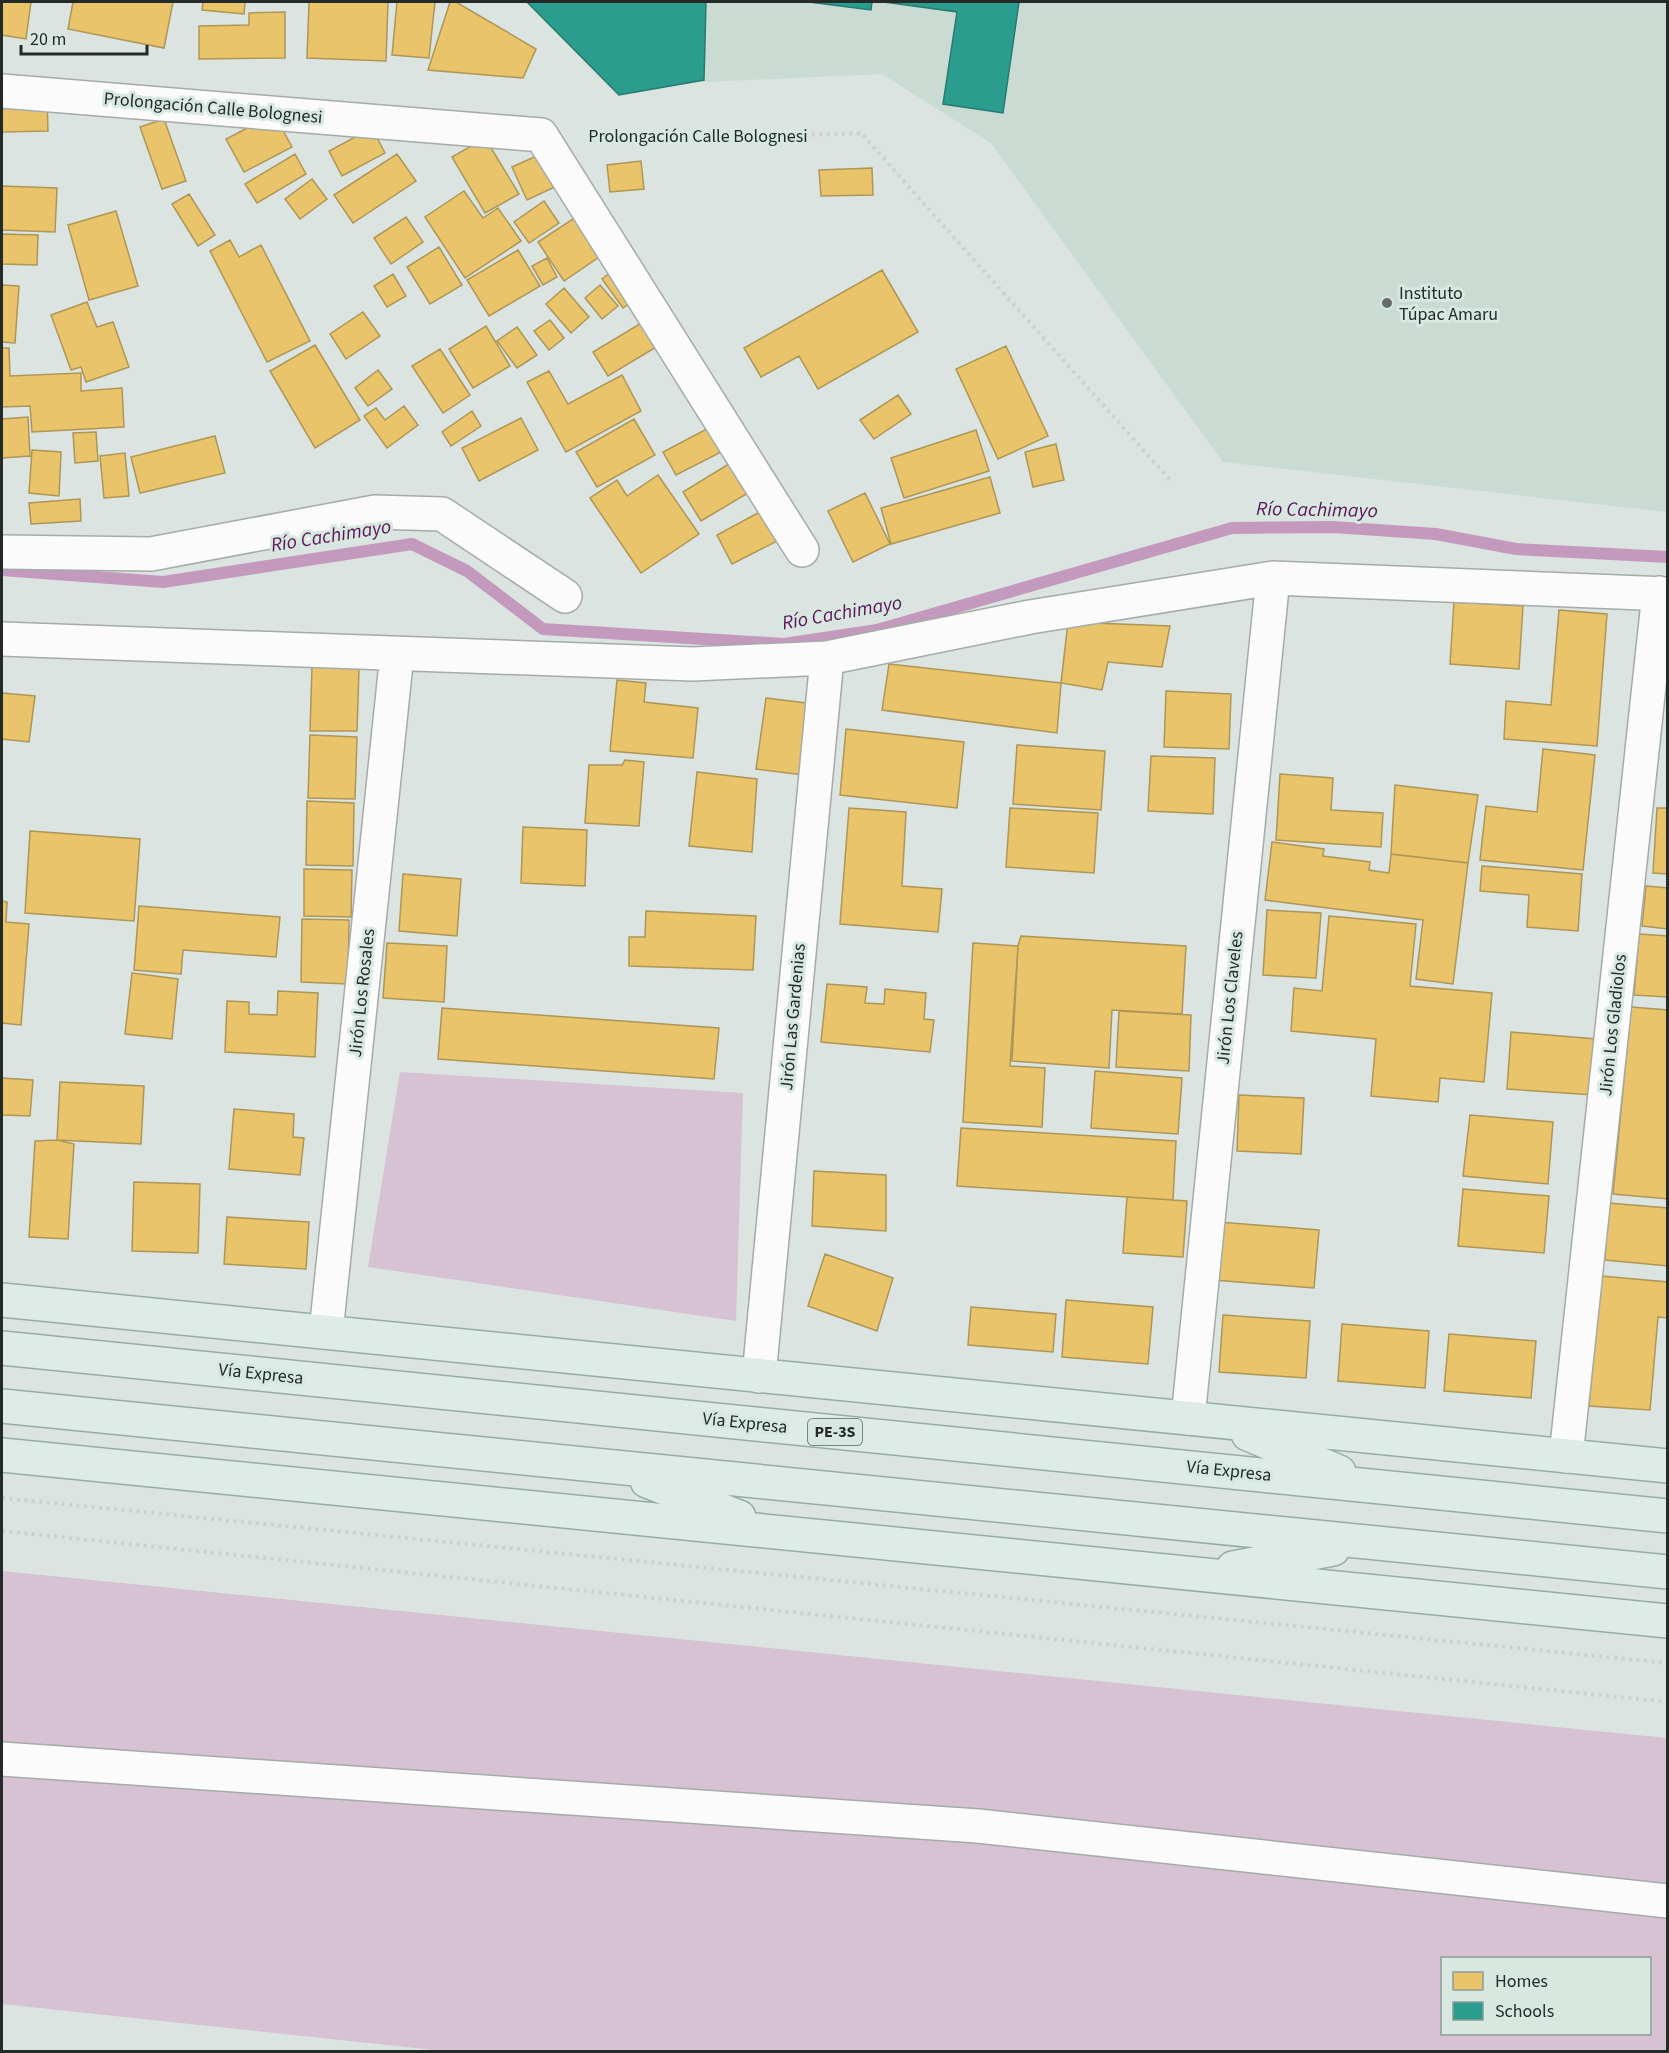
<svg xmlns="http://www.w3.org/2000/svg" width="1669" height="2053" viewBox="0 0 1669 2053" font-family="'Source Sans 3',sans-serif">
<rect width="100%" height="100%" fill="#dbe4e0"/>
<!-- built -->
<path fill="#c9dbd3" d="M540,2H1667V512L1223,462L991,143L882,74L637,85Z"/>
<!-- green -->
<path fill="#d6c2d3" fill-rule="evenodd" d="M400,1072L743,1093L736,1321L368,1267Z
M2,1571L1667,1738V2051L453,2052L2,2004ZM1442,1958H1650V2034H1442Z"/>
<!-- homes -->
<path fill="#e9c46a" stroke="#ae9656" stroke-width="1.5" d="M2,2H31L26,39L2,35Z
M73,2H173L164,48L68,29Z
M203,2H245L244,14L202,10Z
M309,2H388L386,61L307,58Z
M397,2H435L429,58L392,55Z
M450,2H456L536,49L523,78L428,70Z
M285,12V58L199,59V26L249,25V13Z
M47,95L48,131L2,132V96Z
M274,114L292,147L244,172L226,139Z
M164,119L186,181L162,189L140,127Z
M372,128L385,153L342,176L329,151Z
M485,138L519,194L485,213L452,157Z
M295,154L306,174L257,203L245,184Z
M397,154L416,181L353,223L334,195Z
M541,154L557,186L527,200L512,167Z
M641,161L644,189L610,192L607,165Z
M872,168L873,195L821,196L819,170Z
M312,179L327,199L300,219L285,199Z
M2,186L57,188L55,232L2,230Z
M464,191L483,218L498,208L521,241L465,278L425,217Z
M189,194L215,235L198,246L172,204Z
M544,201L559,223L529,243L514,222Z
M116,211L138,286L89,300L68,225Z
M585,211L611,249L564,281L538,242Z
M406,217L423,242L391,264L374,238Z
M2,234L38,235L37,265L2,264Z
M230,240L239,257L261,245L310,341L267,362L210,251Z
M439,247L462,285L430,304L407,267Z
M518,250L540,286L489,316L467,280Z
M547,258L557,277L543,285L532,266Z
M619,266L641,295L623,308L602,279Z
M882,270L918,332L818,389L799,356L761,377L744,348Z
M393,274L406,296L387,307L374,286Z
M2,285L19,286L15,343L2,342Z
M600,285L618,306L602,319L585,298Z
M564,288L589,317L571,333L546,304Z
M87,302L97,327L113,322L129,367L86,382L81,367L71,370L51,315Z
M363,312L380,336L346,359L330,334Z
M648,319L663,343L608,376L593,352Z
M550,320L564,338L549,350L534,331Z
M486,326L510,366L473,388L449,349Z
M517,327L537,355L517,368L497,341Z
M315,345L360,420L315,448L270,371Z
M1006,346L1048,436L998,459L956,369Z
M2,348H9L10,376L81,373V391L122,388L124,427L32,432L30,406L2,407Z
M440,349L470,395L443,413L412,366Z
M378,370L392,389L368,406L355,388Z
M549,371L568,404L622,375L641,411L566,452L527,382Z
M898,395L911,414L874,439L860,420Z
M404,406L418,425L387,448L364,416L376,408L385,420Z
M472,411L481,426L451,446L442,432Z
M28,417L30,456L2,458V419Z
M521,418L538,450L479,481L462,448Z
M634,419L655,455L597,487L576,452Z
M718,423L731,447L676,475L663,452Z
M976,430L989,471L904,498L891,458Z
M96,432L98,461L75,463L73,433Z
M215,436L225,473L140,493L131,457Z
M1056,444L1064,480L1033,487L1025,452Z
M32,450L61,452L59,496L29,493Z
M125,453L129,496L104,498L100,456Z
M740,457L758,487L701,521L683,492Z
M658,475L699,534L641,573L590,498L617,480L627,496Z
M990,477L1000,513L891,544L881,508Z
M865,493L890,544L853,562L828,511Z
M80,499L81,521L31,524L29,503Z
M769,507L785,537L732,564L717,535Z
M1454,602L1523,606L1519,669L1450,664Z
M1559,610L1607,614L1597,746L1504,739L1506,701L1551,705Z
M1068,622L1170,626L1162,667L1108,662L1102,690L1061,683Z
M889,664L1061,683L1057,733L882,710Z
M312,667L359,669L357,731H310Z
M617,680L646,683L644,702L698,708L693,758L610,751Z
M1166,691L1231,694L1229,749L1164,747Z
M2,693L35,696L29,742L2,739Z
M766,698L814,704L803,775L756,769Z
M846,729L964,742L957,808L840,795Z
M310,735L357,737L355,799L308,798Z
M1017,745L1105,751L1101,810L1013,804Z
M1543,749L1595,755L1583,870L1480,860L1486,806L1537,812Z
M1151,756L1215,758L1213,814L1148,811Z
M625,760L644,762L639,826L585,823L589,765H622Z
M697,772L757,779L752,852L689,846Z
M1280,774L1333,778L1331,810L1383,813L1381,847L1276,840Z
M1395,785L1478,795L1468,863L1391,854Z
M307,801L354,803L353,866L306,865Z
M849,808L906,812L902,886L942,889L938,932L840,924Z
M1010,808L1098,813L1094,873L1006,867Z
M1657,808H1668V874L1653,873Z
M523,827L587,830L585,886L521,883Z
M30,831L140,839L134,921L25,913Z
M1272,842L1324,849L1323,856L1370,862L1369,870L1389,873L1391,854L1468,863L1453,984L1416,979L1423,920L1265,900Z
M1482,866L1582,874L1578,931L1527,927L1529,895L1480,891Z
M304,869L352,870L351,917L304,916Z
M403,874L461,879L457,936L399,931Z
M1646,886L1668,888V929L1642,926Z
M2,901L7,902L6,922L29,924L21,1025L2,1023Z
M139,906L280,917L276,957L183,950L181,974L134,970Z
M1267,910L1321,913L1316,978L1263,975Z
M646,911L756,916L753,970L629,966V937H645Z
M1329,916L1416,924L1410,986L1492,993L1484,1082L1440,1078L1438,1102L1371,1096L1376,1039L1291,1031L1294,988L1322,991Z
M302,919L349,920L348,984L301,982Z
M1639,934L1668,936V997L1634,995Z
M1021,936L1186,946L1182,1014L1112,1010L1109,1068L1012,1061L1018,946Z
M387,943L447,946L444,1002L383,998Z
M973,943L1018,946L1010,1066L1045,1068L1042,1127L963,1122Z
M132,973L178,979L172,1039L125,1034Z
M827,984L867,987L865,1003L884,1004L885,989L926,993L924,1019L934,1020L930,1052L821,1042Z
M278,991L318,993L315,1057L225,1052L227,1001L249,1002V1014L277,1015Z
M1631,1007L1668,1010V1199L1613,1194Z
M442,1008L719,1028L714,1079L438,1059Z
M1119,1011L1191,1015L1189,1071L1116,1067Z
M1511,1032L1597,1039L1593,1095L1507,1089Z
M1095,1071L1182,1078L1178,1134L1091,1128Z
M2,1078L33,1080L30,1116L2,1115Z
M60,1082L144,1086L141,1144L57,1140Z
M1239,1095L1304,1098L1301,1154L1237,1151Z
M234,1109L294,1114L293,1137L304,1138L300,1175L229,1169Z
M1470,1115L1553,1122L1548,1184L1463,1176Z
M961,1128L1176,1141L1173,1200L957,1186Z
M57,1140L74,1144L68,1239L29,1237L35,1141Z
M814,1171L886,1175V1231L812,1226Z
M134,1182L200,1184L198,1253L132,1251Z
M1463,1189L1549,1196L1544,1253L1458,1246Z
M1127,1197L1187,1201L1183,1257L1123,1253Z
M1608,1203L1668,1208V1266L1605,1260Z
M227,1217L309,1222L306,1269L224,1264Z
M1219,1222L1319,1230L1314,1288L1214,1280Z
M825,1254L893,1278L877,1331L808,1306Z
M1601,1276L1668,1282V1318L1658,1317L1650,1410L1589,1406Z
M1066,1300L1153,1307L1148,1364L1062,1357Z
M971,1307L1056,1314L1053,1352L968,1345Z
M1223,1315L1310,1321L1306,1378L1219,1372Z
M1342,1324L1429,1331L1425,1388L1338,1381Z
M1449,1334L1536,1341L1531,1398L1444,1391Z"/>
<!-- schools -->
<path fill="#2a9d8f" stroke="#287a70" stroke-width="1.5" d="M527,2H706L704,80L619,95Z
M809,2H872L871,10Z
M884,2H1019L1003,113L943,104L957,12Z"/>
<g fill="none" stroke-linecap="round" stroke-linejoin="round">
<!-- stream -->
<path stroke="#c39abe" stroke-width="12" d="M2,570L163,582L412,544L467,571L543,629L784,644L877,630L1232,528L1333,527L1436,534L1516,549L1668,557"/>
<!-- minor casing -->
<g stroke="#a5aba8" stroke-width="36">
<path id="minor" d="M2,91L541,135L802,550
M2,552L151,554L375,512L442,514L565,596
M2,639L693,664L827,658L1030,617L1273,578L1668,594
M326,1332L397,654
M759,1376L827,658
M1188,1418L1273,578
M1566,1456L1659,593
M2,1759L978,1826L1668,1901"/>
</g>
<!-- major casing -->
<g stroke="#97aca5" stroke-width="36">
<path id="major" d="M2,1300L1668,1466
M2,1348L1668,1516
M2,1406L1668,1572
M1248,1434L1339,1472
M2,1455L1668,1621
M647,1481L739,1517
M1233,1568L1333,1549"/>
</g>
<!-- path -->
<path stroke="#ced0d0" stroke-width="4" stroke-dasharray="3 4.5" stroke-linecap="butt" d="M587,137L657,140L861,133L1170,480
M2,1498L1668,1663
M2,1531L1668,1702"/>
<!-- minor -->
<use href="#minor" stroke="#fafbfa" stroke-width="33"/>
<!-- major -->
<use href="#major" stroke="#dfebe7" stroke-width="33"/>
</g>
<!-- markers -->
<circle fill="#646b68" stroke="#d7e8e1" stroke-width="2" cx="1387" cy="303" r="6"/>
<g text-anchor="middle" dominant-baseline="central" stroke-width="6" stroke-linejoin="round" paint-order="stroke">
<!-- shield labels -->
<rect fill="#d7e8e1" stroke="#5a635f" stroke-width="1.5" x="808" y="1419" width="54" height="26" rx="4.5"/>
<g font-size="16" font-weight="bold" fill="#242a27">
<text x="835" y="1432">PE-3S</text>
</g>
<!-- street labels -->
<g font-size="18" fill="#242a27" stroke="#d7e8e1">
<text transform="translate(213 108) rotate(5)">Prolongación Calle Bolognesi</text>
<text x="698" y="136">Prolongación Calle Bolognesi</text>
<text transform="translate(362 993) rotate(-84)">Jirón Los Rosales</text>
<text transform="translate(1230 998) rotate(-84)">Jirón Los Claveles</text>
<text transform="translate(793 1017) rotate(-85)">Jirón Las Gardenias</text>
<text transform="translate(1613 1025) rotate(-84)">Jirón Los Gladiolos</text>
<text transform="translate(261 1374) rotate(6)">Vía Expresa</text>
<text transform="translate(745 1423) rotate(6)">Vía Expresa</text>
<text transform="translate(1229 1471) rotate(6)">Vía Expresa</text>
</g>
<!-- poi labels -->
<g font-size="18" fill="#242a27" stroke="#d7e8e1" text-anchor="start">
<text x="1399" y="293">Instituto<tspan x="1399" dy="21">Túpac Amaru</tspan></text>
</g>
<!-- water labels -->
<g font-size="20" font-style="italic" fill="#5f1458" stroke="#d7e8e1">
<text transform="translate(1317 510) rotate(1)">Río Cachimayo</text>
<text transform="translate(331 536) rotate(-9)">Río Cachimayo</text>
<text transform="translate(842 613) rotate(-10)">Río Cachimayo</text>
</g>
</g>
<!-- border -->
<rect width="1669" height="2053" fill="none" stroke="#242a27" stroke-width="6"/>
<!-- legend -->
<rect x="1441" y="1957" width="210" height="78" fill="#d7e8e1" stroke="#8f9c97" stroke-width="1.5"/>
<rect x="1453" y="1972" width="30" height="18" fill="#e9c46a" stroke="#8f9c97" stroke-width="1.5"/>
<text x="1495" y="1987" font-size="18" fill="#242a27">Homes</text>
<rect x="1453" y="2002" width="30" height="18" fill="#2a9d8f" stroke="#8f9c97" stroke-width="1.5"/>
<text x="1495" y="2017" font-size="18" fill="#242a27">Schools</text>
<!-- scale -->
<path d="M21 45v9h126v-9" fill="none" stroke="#242a27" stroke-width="3"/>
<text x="30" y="45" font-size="18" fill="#242a27" stroke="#d7e8e1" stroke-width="4.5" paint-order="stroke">20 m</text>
</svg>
